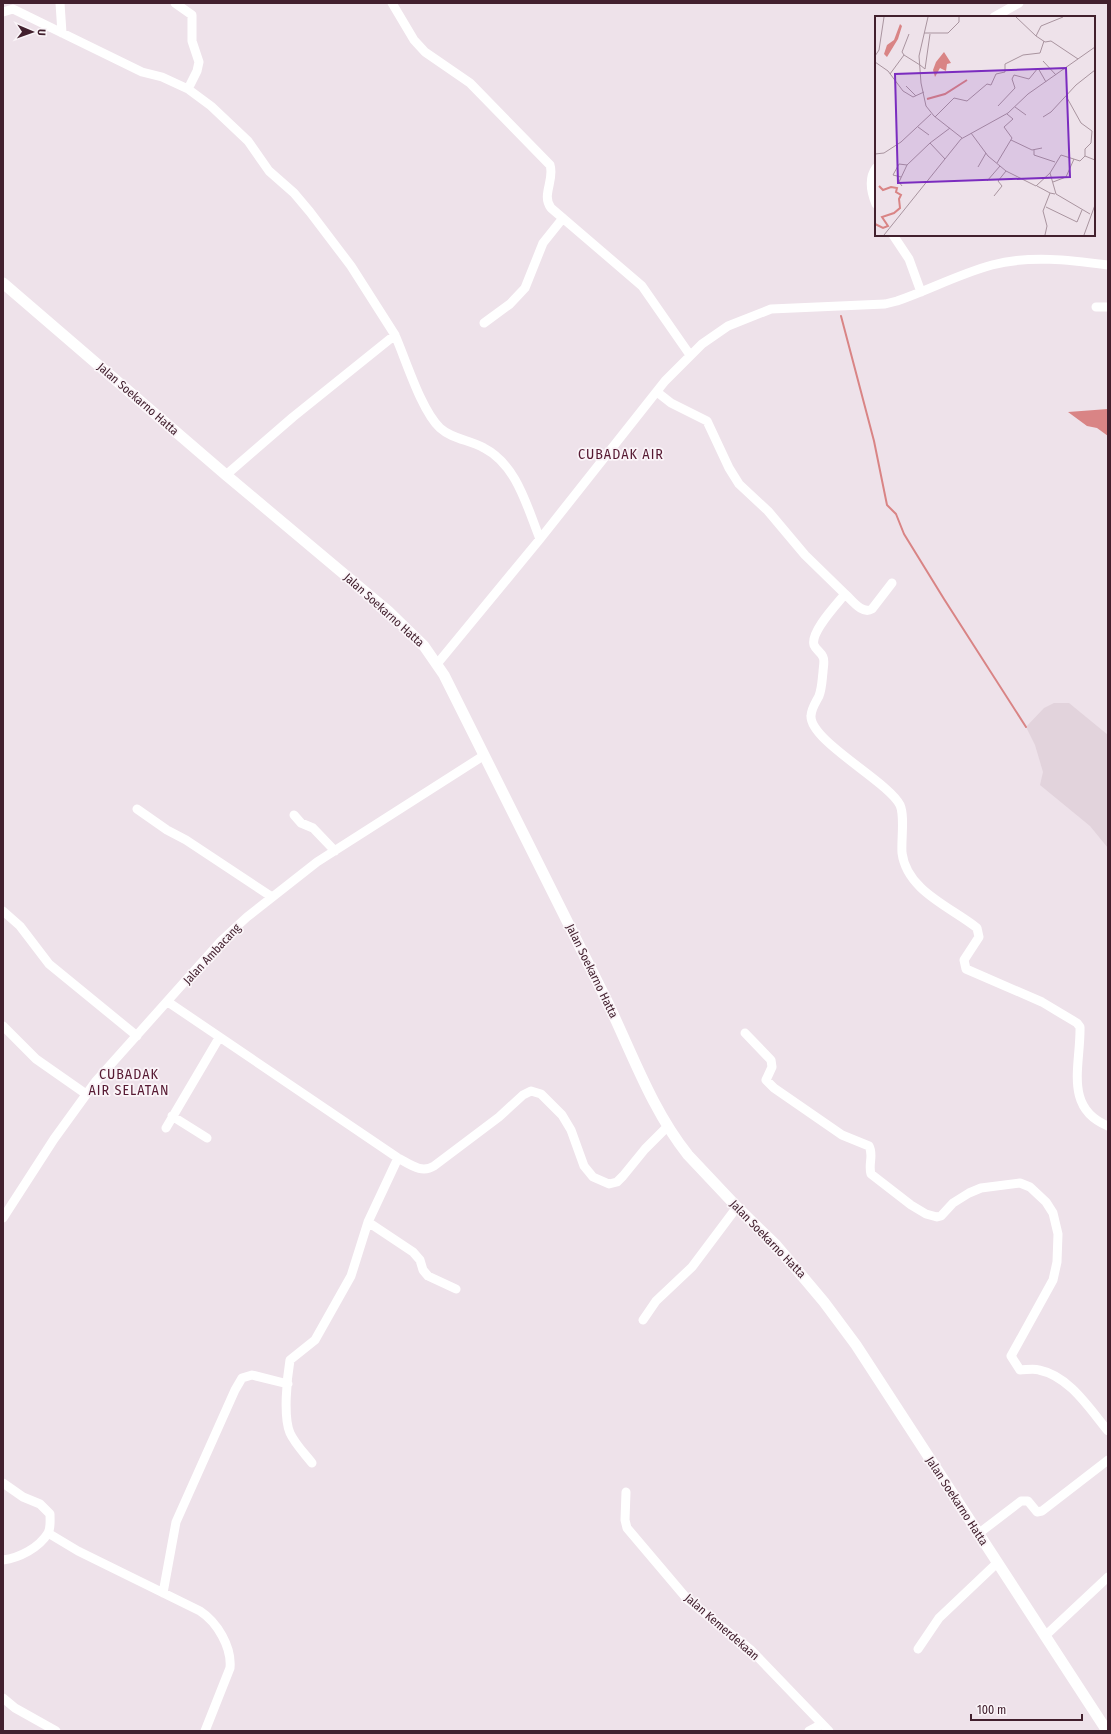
<svg xmlns="http://www.w3.org/2000/svg" width="1111" height="1734" viewBox="0 0 1111 1734" font-family="'Fira Sans Condensed',sans-serif">
<rect width="100%" height="100%" fill="#eee2ea"/>
<!-- built -->
<path fill="#e2d3dc" d="M1054,703H1069L1108,735V848L1090,826L1040,785L1043,772L1035,745L1026,727L1044,708Z"/>
<!-- water -->
<path fill="#d98485" d="M1108,409V436L1097,428L1087,426L1068,412Z"/>
<g fill="none" stroke-linecap="round" stroke-linejoin="round">
<!-- stream -->
<path stroke="#d98485" stroke-width="2" d="M841,316L874,441L887,505L896,514L904,534L944,599L1026,727"/>
<!-- minor -->
<path stroke="#fff" stroke-width="9" d="M60,3L62,33
M175,3L192,15V41L199,62L197,71L188,89
M392,3L414,40L425,52L470,83L550,165C555,180 541,195 551,208L642,286L690,355
M3,12L13,9L142,72L162,77L188,89L211,106L248,141L269,171L294,193L310,212L351,266L395,335L293,417L226,475
M994,17L1019,3
M876,168C868,179 871,192 876,204
M893,235L909,259L921,292
M1096,307H1108
M484,323L510,304L525,288L543,243L563,218
M395,335C406,360 421,410 440,428C452,439 470,440 484,448C517,465 527,507 540,539
M657,392L671,403L707,421L729,468L739,484L768,511L805,555L845,594C837,604 810,632 814,645C816,650 821,652 823,657C825,661 823,668 823,672C822,680 822,688 819,696C816,702 811,709 811,716C810,741 889,782 900,805C905,816 901,840 902,853C907,891 951,907 977,928L979,937L964,960L966,969L1042,1002L1077,1023L1080,1027C1081,1064 1063,1108 1108,1126
M845,594C852,600 862,615 872,609L892,583
M437,664L540,539L665,381L702,344L728,326L771,309L885,304L897,301C929,290 959,274 992,265C1030,255 1070,260 1108,265
M137,809L167,830L186,840L272,897
M294,815L301,823L313,828L335,851
M3,911L20,926L49,964L137,1036
M168,1002L398,1158C410,1164 421,1174 434,1166L499,1117L523,1095L531,1091L541,1094L562,1115L571,1130L584,1166L593,1177L609,1184L617,1182L623,1176L645,1149L668,1126
M3,1026L36,1059L86,1094
M745,1033L771,1060L772,1067L766,1080L774,1088L842,1135L869,1146C874,1155 868,1164 871,1174L911,1205L926,1214L937,1217L941,1216L953,1203L969,1193L981,1188L1020,1183L1030,1187L1046,1202L1053,1213L1058,1234L1057,1262L1053,1280L1011,1356L1020,1370C1026,1370 1033,1368 1039,1370C1069,1376 1089,1408 1108,1431
M172,1116L207,1138
M166,1128L219,1038
M3,1218L54,1139L96,1081L221,941L247,917L317,862L483,756
M368,1222L413,1252L420,1260L423,1270L428,1276L456,1289
M643,1320L656,1301L692,1267L737,1207
M312,1463C305,1454 295,1444 290,1433C283,1417 287,1378 290,1360L315,1340L351,1276L368,1222L398,1158
M3,1483L23,1497L40,1504L50,1514C50,1520 51,1528 48,1533C39,1548 19,1558 3,1560
M626,1492L625,1520L627,1528L688,1600L751,1650L829,1731
M48,1533L78,1551L200,1611C217,1622 232,1647 230,1668L205,1731
M978,1534L1021,1501H1028L1037,1512L1042,1511L1108,1460
M163,1593L176,1522L235,1390L242,1378L252,1375L288,1384
M1045,1636L1108,1577
M918,1649L939,1618L997,1563
M3,1698L15,1708L56,1731
M809,1731L822,1724"/>
<!-- tertiary -->
<path stroke="#fff" stroke-width="11" d="M3,283L226,475L388,611L424,646L444,675C497,783 552,889 605,997C631,1050 651,1109 688,1155L737,1207L776,1245L824,1302L856,1345L1107,1731"/>
</g>
<g text-anchor="middle" dominant-baseline="central" stroke-width="3.5" stroke-linejoin="round" paint-order="stroke">
<!-- street labels -->
<g font-size="12" fill="#42202e" stroke="#faf4f8">
<text transform="translate(138 399) rotate(41)">Jalan Soekarno Hatta</text>
<text transform="translate(384 610) rotate(42)">Jalan Soekarno Hatta</text>
<text transform="translate(212 954) rotate(-47)">Jalan Ambacang</text>
<text transform="translate(592 971) rotate(64)">Jalan Soekarno Hatta</text>
<text transform="translate(768 1239) rotate(46)">Jalan Soekarno Hatta</text>
<text transform="translate(957 1501) rotate(57)">Jalan Soekarno Hatta</text>
<text transform="translate(722 1627) rotate(41)">Jalan Kemerdekaan</text>
</g>
<!-- quarter labels -->
<g font-size="14" letter-spacing="1" fill="#561932" stroke="#faf4f8">
<text x="621" y="454">CUBADAK AIR</text>
<text x="129" y="1074">CUBADAK<tspan x="129" dy="16">AIR SELATAN</tspan></text>
</g>
</g>
<!-- overview -->
<g transform="translate(875 16)">
<rect width="220" height="220" fill="#eee2ea"/>
<path d="M25,8L27,10L23,23L12,41L9,38L12,29L19,24ZM69,36L76,47L72,48L71,55L65,52L60,61L58,54L61,46Z" fill="#d98485"/>
<path fill="none" stroke="#d98485" stroke-width="2" d="M52,83L70,78L92,64M0,208L8,212L13,210L7,201L19,197L25,192L24,183L26,179L21,176L22,172L16,171L8,174L4,170"/>
<path fill="none" stroke="#a9949f" stroke-width="1" d="M53,1L44,40L46,67L51,90L59,100L87,122M141,1L161,20L166,10L188,1M49,17H73L84,6V1M161,20L170,26L176,25L203,43M29,39L45,49M0,40L4,34L9,1M168,45L181,59M0,46L13,55L28,75L38,81L49,76M45,49L50,53L55,18M15,58L29,39L27,36L34,18M31,70L41,80M191,80L206,107L217,115L216,127L210,133V140M123,90L140,72L137,63L139,59L154,63L163,52L171,66M140,91L151,99M60,101L79,82L92,85L112,68L116,69L121,58L130,56V48L148,39L165,37L169,25M168,101L176,96L201,69L220,54M43,111L54,119M96,117L113,140L131,155L161,170L175,157L181,178L215,198M136,124L157,134L167,132M55,127L75,112M159,134V139L180,146M0,138L9,137L26,126L56,98M122,147L137,122L129,111L138,103L132,98M103,151L111,137M175,157L186,139L205,145L210,140L220,144M26,161L18,159L24,148L32,149M112,165L125,150M178,166L191,161L199,143M27,170L24,166L32,149L55,127L70,143M162,170L175,177M119,180L127,170L123,165L131,155M171,191L202,206L207,194M9,219L86,123L133,97L153,78L220,31M170,219L172,210L168,195L175,177L180,178M209,219L220,189"/>
<path fill="#7b2cbf" fill-opacity="0.15" stroke="#7b2cbf" stroke-width="2" d="M191,52L195,161L23,167L20,58Z"/>
<rect width="220" height="220" fill="none" stroke="#42202e" stroke-width="2"/>
</g>
<!-- border -->
<rect width="1111" height="1734" fill="none" stroke="#42202e" stroke-width="8"/>
<!-- north arrow -->
<g transform="translate(32 32) rotate(92)" stroke="#faf4f8" stroke-width="3" paint-order="stroke">
<path d="M0-3L7 15L0 10L-7 15Z" fill="#42202e"/>
<text y="-6" font-size="11" font-weight="bold" text-anchor="middle" fill="#42202e">U</text>
</g>
<!-- scale -->
<path d="M971 1714v6h111v-6" fill="none" stroke="#42202e" stroke-width="2"/>
<text x="977" y="1714" font-size="12" fill="#42202e" stroke="#faf4f8" stroke-width="3" paint-order="stroke">100 m</text>
</svg>
